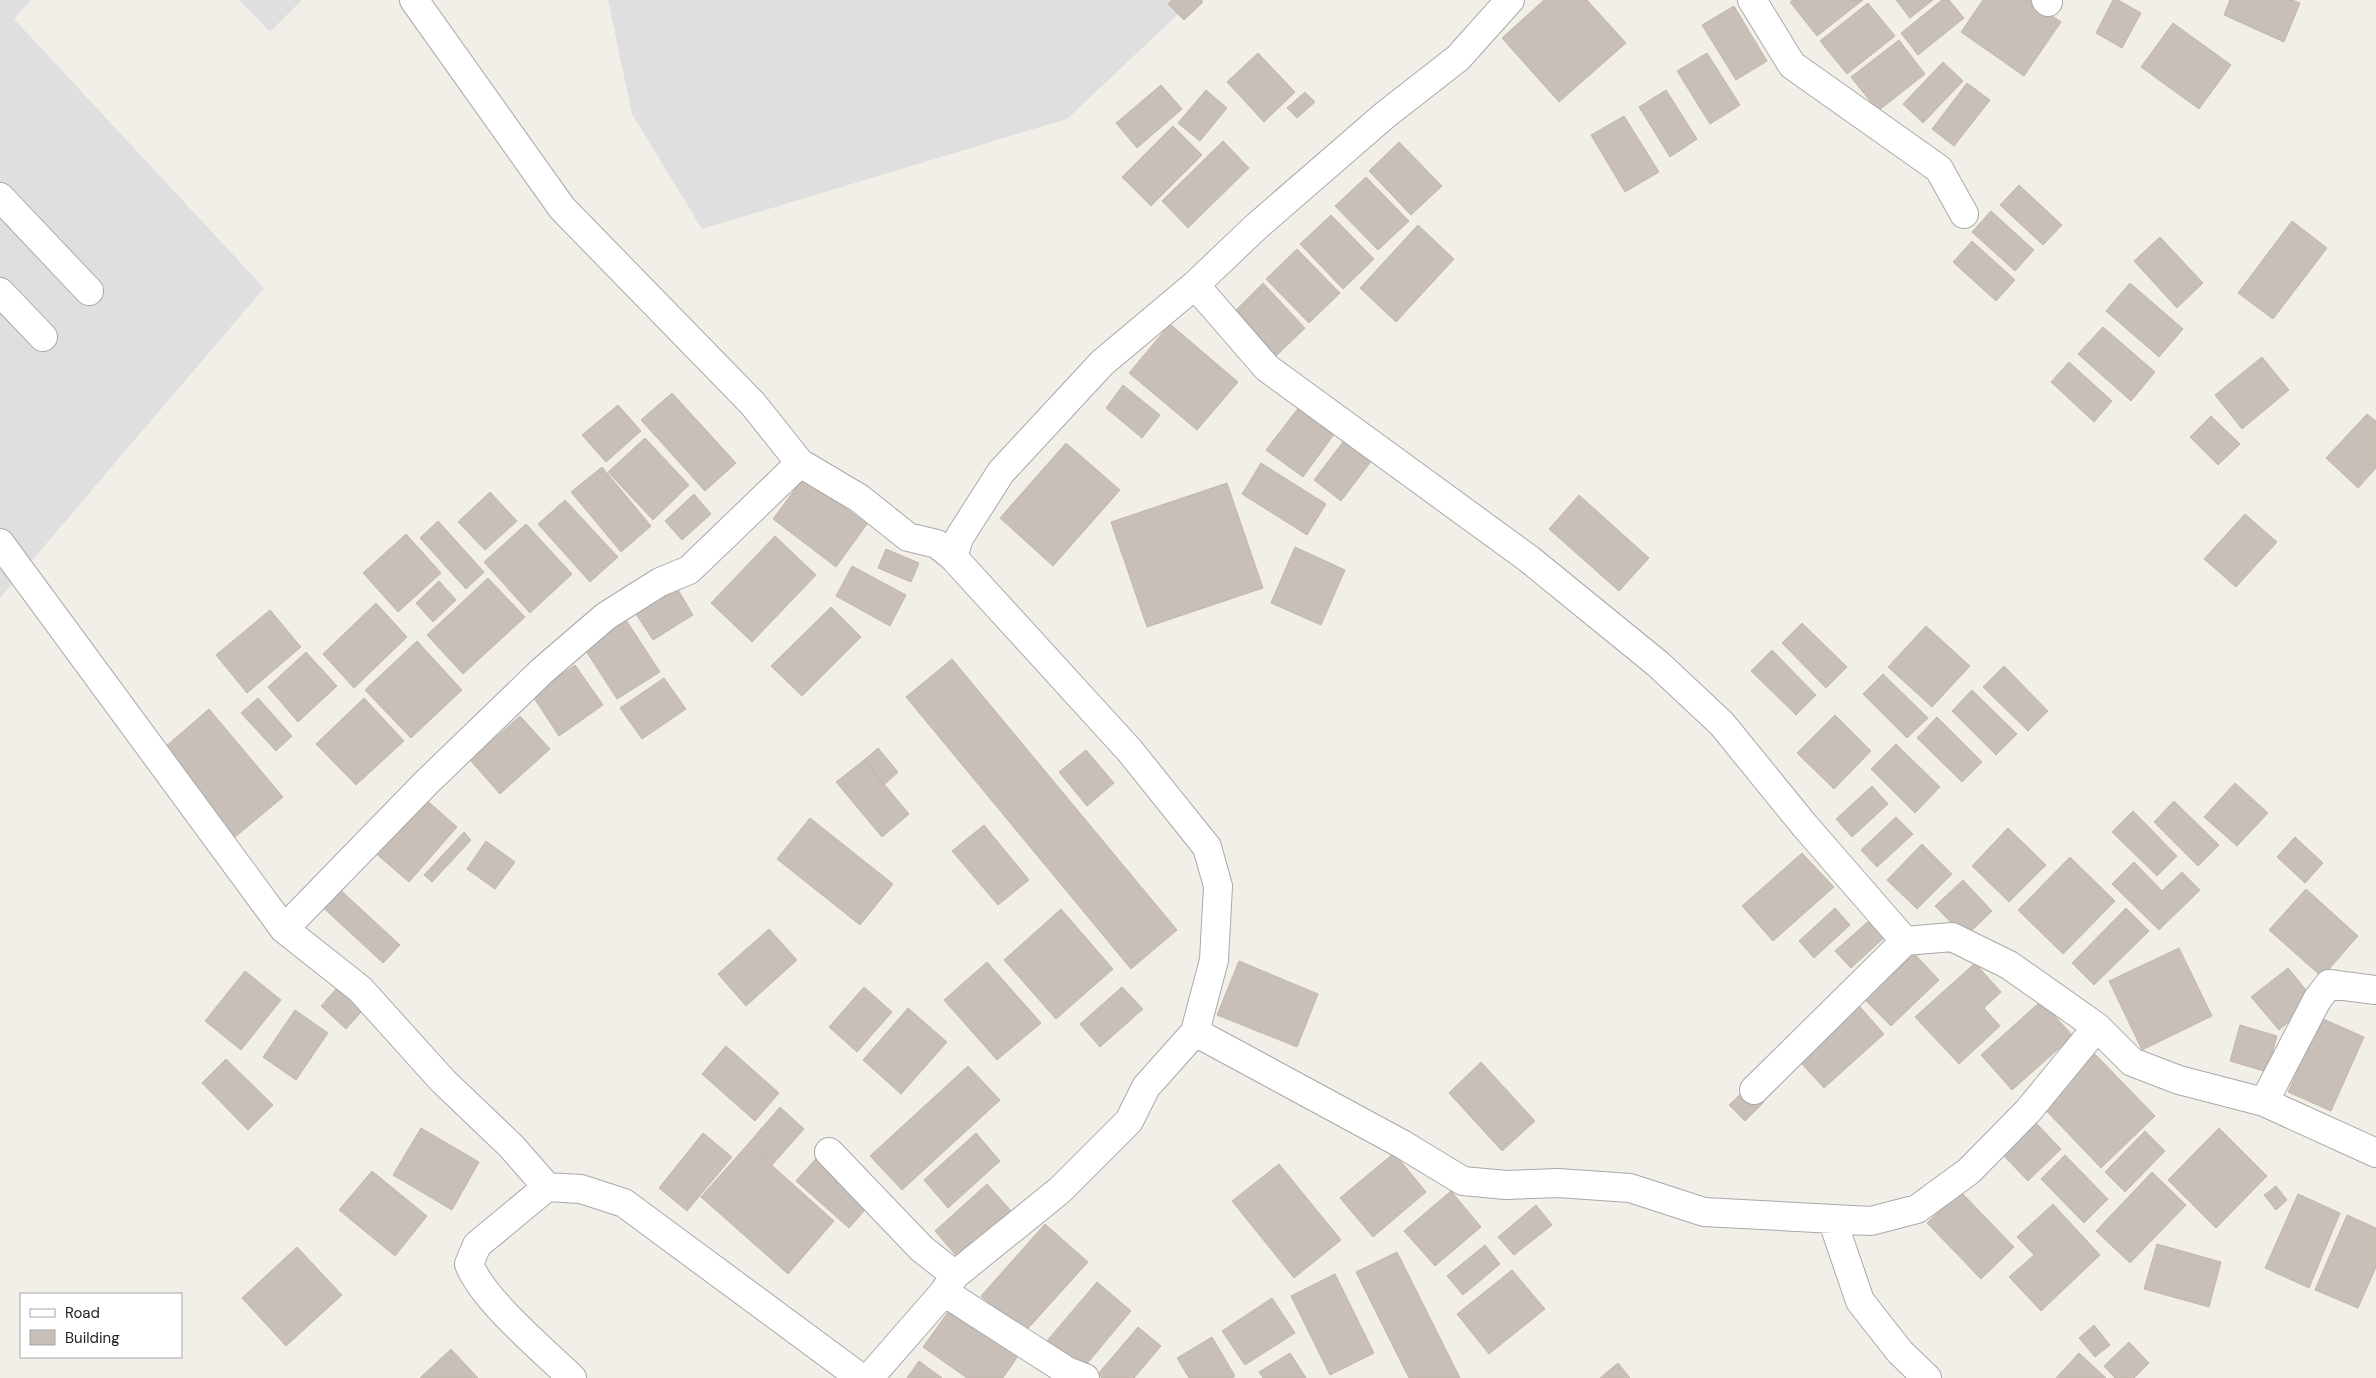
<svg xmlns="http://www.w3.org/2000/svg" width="2376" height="1378" viewBox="0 0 2376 1378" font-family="'DM Sans',sans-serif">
<rect width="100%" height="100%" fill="#f2efe9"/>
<!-- residential -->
<path fill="#e0dfdf" d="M0,0H31L14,19L264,288L0,598Z
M239,0H302L270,32Z
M608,0H1193L1067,119L702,229L632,114Z"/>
<!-- building -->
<path fill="#c7bfb8" stroke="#c4b6ab" d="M1172,0H1201L1203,2L1184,20L1168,4Z
M1544,0H1587L1626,43L1559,102L1502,38Z
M1793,0H1863L1817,36L1790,2Z
M1896,0H1933L1910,18Z
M1942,0H1949L1964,18L1918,55L1901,33Z
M1983,0H2029L2061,22L2024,76L1961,32Z
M2113,0H2118L2141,13L2122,48L2096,33Z
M2230,0H2292L2300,3L2284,42L2224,15Z
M1868,3L1895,36L1847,74L1820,41Z
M1734,6L1767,61L1736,80L1702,25Z
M2173,23L2231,65L2199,109L2141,67Z
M1899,40L1925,74L1878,111L1851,77Z
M1258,53L1295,92L1264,122L1227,82Z
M1707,53L1740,105L1710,124L1677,71Z
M1943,62L1963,81L1923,123L1903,104Z
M1967,83L1990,100L1954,146L1932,129Z
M1161,85L1182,109L1137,148L1116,123Z
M1206,90L1227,108L1200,141L1178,123Z
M1666,90L1697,139L1670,157L1639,107Z
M1305,92L1315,102L1297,118L1287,108Z
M1624,116L1659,172L1625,192L1591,135Z
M1173,126L1202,155L1151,206L1122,177Z
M1223,141L1249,168L1188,228L1162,201Z
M1399,142L1442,186L1411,215L1369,171Z
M1366,177L1409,221L1378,250L1335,206Z
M2019,185L2062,225L2043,245L2000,205Z
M1991,211L2034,250L2015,271L1972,232Z
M1331,215L1374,259L1343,289L1300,244Z
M2292,221L2327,248L2273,319L2238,293Z
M1418,225L1454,259L1396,322L1360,288Z
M2160,237L2203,283L2177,308L2134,261Z
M1972,241L2015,280L1996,301L1953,262Z
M1297,249L1340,293L1309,323L1266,279Z
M1263,283L1305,328L1275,357L1232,314Z
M2130,283L2183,329L2159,357L2106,311Z
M1170,324L1238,382L1197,430L1129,373Z
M2103,327L2155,372L2131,401L2078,354Z
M2262,357L2289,390L2242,429L2215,395Z
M2069,362L2112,401L2094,422L2051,382Z
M1123,385L1160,415L1142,438L1106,408Z
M672,393L736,463L705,491L641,420Z
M618,405L641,431L606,462L582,435Z
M1299,407L1335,433L1303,477L1266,450Z
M2367,414L2376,421V468L2358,488L2326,458Z
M2211,416L2240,444L2218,465L2190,437Z
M645,438L689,485L653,520L608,472Z
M1346,438L1373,459L1341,501L1314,480Z
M1066,443L1120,490L1053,566L1000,518Z
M1261,463L1326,504L1307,535L1242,494Z
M602,467L651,526L621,552L571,492Z
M804,477L867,524L836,567L773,519Z
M1227,483L1263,588L1147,627L1111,522Z
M490,492L517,521L485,550L458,522Z
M694,494L711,514L682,540L665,521Z
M1579,495L1649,558L1619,591L1549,529Z
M565,500L618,557L590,582L538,524Z
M2245,514L2277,542L2236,587L2204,559Z
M438,521L484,572L466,589L420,538Z
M526,524L572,574L530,613L484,562Z
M406,534L441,573L398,612L363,573Z
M775,536L816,575L752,642L711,603Z
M1295,547L1345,570L1321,625L1271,603Z
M886,549L919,563L911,582L878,568Z
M852,566L906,595L890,626L836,596Z
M488,578L525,617L463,674L427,635Z
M439,581L456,600L433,622L416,603Z
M677,588L693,615L653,640L636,614Z
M376,603L407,637L354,688L323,654Z
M831,607L861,637L802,696L771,666Z
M270,610L301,647L247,693L216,655Z
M626,620L660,672L617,699L584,648Z
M1802,623L1847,667L1826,688L1782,643Z
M1926,626L1970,666L1932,707L1888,667Z
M417,641L462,690L411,738L365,690Z
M1772,650L1816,695L1796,715L1751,671Z
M306,652L337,686L298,722L268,687Z
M952,659L1177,930L1131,969L906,697Z
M575,665L603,705L559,736L532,695Z
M2004,666L2048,711L2028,731L1983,687Z
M1883,674L1928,718L1907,738L1863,694Z
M664,678L686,709L642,739L620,708Z
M1972,690L2017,734L1996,755L1952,711Z
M258,698L292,736L276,751L241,713Z
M364,698L404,741L356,785L316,744Z
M209,709L283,797L229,842L157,754Z
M1835,715L1871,751L1834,789L1797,753Z
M520,716L550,749L500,794L470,760Z
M1937,717L1982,762L1962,782L1917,738Z
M1896,744L1940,787L1915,813L1871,769Z
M878,748L898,772L884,785L864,760Z
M1086,750L1114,783L1087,806L1059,772Z
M864,760L909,814L882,837L836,782Z
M2235,783L2268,813L2237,846L2204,817Z
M1872,786L1888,804L1852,837L1836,819Z
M422,796L457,827L409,882L373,851Z
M2174,801L2219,845L2198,866L2154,822Z
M2133,811L2177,856L2157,876L2112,832Z
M1896,817L1913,834L1877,867L1861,850Z
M810,818L893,884L860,925L777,859Z
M984,825L1029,880L998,905L952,851Z
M2008,828L2046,865L2009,902L1972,866Z
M464,832L471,840L432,882L424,875Z
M2295,837L2323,863L2305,883L2277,857Z
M486,841L515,862L495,889L467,869Z
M1922,844L1952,874L1917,909L1887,880Z
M1802,853L1834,887L1773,941L1742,906Z
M2070,857L2115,901L2063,954L2018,910Z
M2134,862L2162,891L2182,872L2200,890L2159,930L2112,884Z
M1963,880L1992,911L1965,937L1935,906Z
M334,884L400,945L383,963L317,902Z
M2306,889L2358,936L2322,977L2269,930Z
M1835,908L1850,925L1814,958L1799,941Z
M2126,908L2149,931L2094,985L2072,963Z
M1061,909L1113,969L1056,1019L1004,960Z
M1872,918L1887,935L1851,968L1835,951Z
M769,929L797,960L746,1006L718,974Z
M1908,947L1939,980L1891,1026L1859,994Z
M2179,948L2212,1016L2142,1050L2109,981Z
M1239,961L1318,994L1297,1047L1217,1015Z
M987,962L1041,1023L997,1060L944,1000Z
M1975,963L2001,992L1984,1008L2000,1026L1959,1064L1915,1017Z
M2288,968L2314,1000L2279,1030L2251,997Z
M245,971L281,1000L241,1050L205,1021Z
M864,987L892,1012L857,1052L829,1027Z
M1122,987L1143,1009L1100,1047L1080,1024Z
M337,988L363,1010L346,1029L321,1006Z
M1853,999L1884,1034L1824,1088L1792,1053Z
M2041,1001L2073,1036L2012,1090L1981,1055Z
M908,1008L947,1042L901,1094L863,1060Z
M295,1010L328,1033L296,1080L263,1057Z
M2321,1018L2364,1037L2331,1111L2288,1092Z
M2240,1025L2277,1036L2267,1072L2230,1061Z
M726,1046L779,1093L755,1121L702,1074Z
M2092,1051L2155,1116L2101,1168L2039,1103Z
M226,1059L273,1105L248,1130L202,1083Z
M1481,1062L1535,1121L1502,1151L1449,1093Z
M968,1066L1000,1100L902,1190L870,1156Z
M1749,1086L1764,1102L1745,1121L1729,1105Z
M780,1107L804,1129L772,1165L748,1144Z
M2035,1122L2061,1149L2028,1181L2002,1154Z
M421,1128L479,1162L452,1210L393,1175Z
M2219,1128L2267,1176L2216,1228L2168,1180Z
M2145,1131L2165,1151L2125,1192L2105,1172Z
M703,1133L732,1157L687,1211L659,1188Z
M976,1133L1000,1161L948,1208L924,1180Z
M748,1144L834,1221L788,1274L701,1197Z
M1394,1153L1426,1192L1373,1237L1340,1198Z
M820,1154L873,1201L849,1228L796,1181Z
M2065,1155L2108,1199L2084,1223L2041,1179Z
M1279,1164L1341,1240L1294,1278L1232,1201Z
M372,1171L427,1216L395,1256L339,1210Z
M2152,1172L2186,1205L2130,1263L2096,1231Z
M987,1184L1012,1212L959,1259L935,1231Z
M2276,1186L2287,1200L2276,1210L2264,1195Z
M1451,1191L1481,1227L1435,1266L1404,1231Z
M1960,1191L2014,1247L1981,1279L1927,1223Z
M2298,1194L2340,1213L2309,1288L2265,1268Z
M2053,1204L2100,1255L2041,1311L2009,1277L2034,1255L2017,1237Z
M1536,1205L1552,1225L1514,1255L1498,1237Z
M2347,1215L2376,1228V1267L2358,1308L2315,1290Z
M1045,1224L1088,1262L1023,1334L981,1296Z
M2157,1244L2221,1262L2209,1307L2144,1289Z
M1485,1245L1500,1264L1463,1295L1447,1276Z
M297,1247L342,1295L286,1346L242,1298Z
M1397,1252L1460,1378H1409L1356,1272Z
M1512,1270L1545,1309L1489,1354L1457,1314Z
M1335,1274L1374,1353L1330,1375L1291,1296Z
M1097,1282L1131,1311L1080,1372L1046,1342Z
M1272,1298L1295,1333L1245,1365L1222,1331Z
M951,1308L1018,1356L1003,1378H967L923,1347Z
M2094,1325L2110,1345L2095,1357L2079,1338Z
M1138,1327L1161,1346L1134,1378H1102L1098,1374Z
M1212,1337L1235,1376L1232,1378H1189L1177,1358Z
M2129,1342L2149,1363L2134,1378H2115L2104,1366Z
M451,1349L478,1378H420Z
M1290,1353L1306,1378H1263L1259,1372Z
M2079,1353L2106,1378H2056Z
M919,1361L942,1378H907Z
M1618,1363L1630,1378H1600Z"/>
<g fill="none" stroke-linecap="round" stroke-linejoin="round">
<!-- street casing -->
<g stroke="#a9a9a9" stroke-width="30">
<path id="street" d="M414,0L562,208L753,404L800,463
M1752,0L1792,65L1939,169L1964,214
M2046,0L2048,2
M0,197L89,291
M1195,285L1267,368L1529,559L1658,664L1722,724L1805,826L1905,941
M0,292L43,337
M0,543L284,929L360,989L443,1081L511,1146L547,1187
M953,557L959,538L1001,472L1102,363L1195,285L1257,226L1385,115L1458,58L1510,0
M284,929L426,783L542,671L606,616L660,582L689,570L800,463L859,498L908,537L937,544L953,557L1130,751L1207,847L1218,886L1214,960L1195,1032
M1754,1090L1905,941L1952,937L2009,965L2097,1027
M2264,1102L2317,1000L2329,984L2376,990
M829,1152L922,1249L955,1275
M1832,1219L1860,1301L1900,1352L1927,1378
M944,1292L1067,1371L1085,1378
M572,1378C544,1351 482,1299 469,1264L477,1245L547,1187L581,1189L624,1203L861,1378
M869,1378L944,1292L955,1275L1060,1190L1129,1121L1146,1087L1195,1032L1402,1144L1463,1181L1506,1185L1558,1183L1630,1188L1704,1212L1871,1221L1917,1209L1969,1171L2028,1111L2097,1027L2132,1062L2179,1080L2264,1102L2376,1153"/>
</g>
<!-- street -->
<use href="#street" stroke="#fff" stroke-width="28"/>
</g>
<!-- legend -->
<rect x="20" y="1293" width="162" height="65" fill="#ffffff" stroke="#a7a7a7"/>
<rect x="30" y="1309" width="25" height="8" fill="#ffffff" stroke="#a7a7a7"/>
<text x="65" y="1318" font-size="15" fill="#222222">Road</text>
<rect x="30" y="1330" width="25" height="15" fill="#c7bfb8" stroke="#a7a7a7"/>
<text x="65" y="1343" font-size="15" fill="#222222">Building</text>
</svg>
